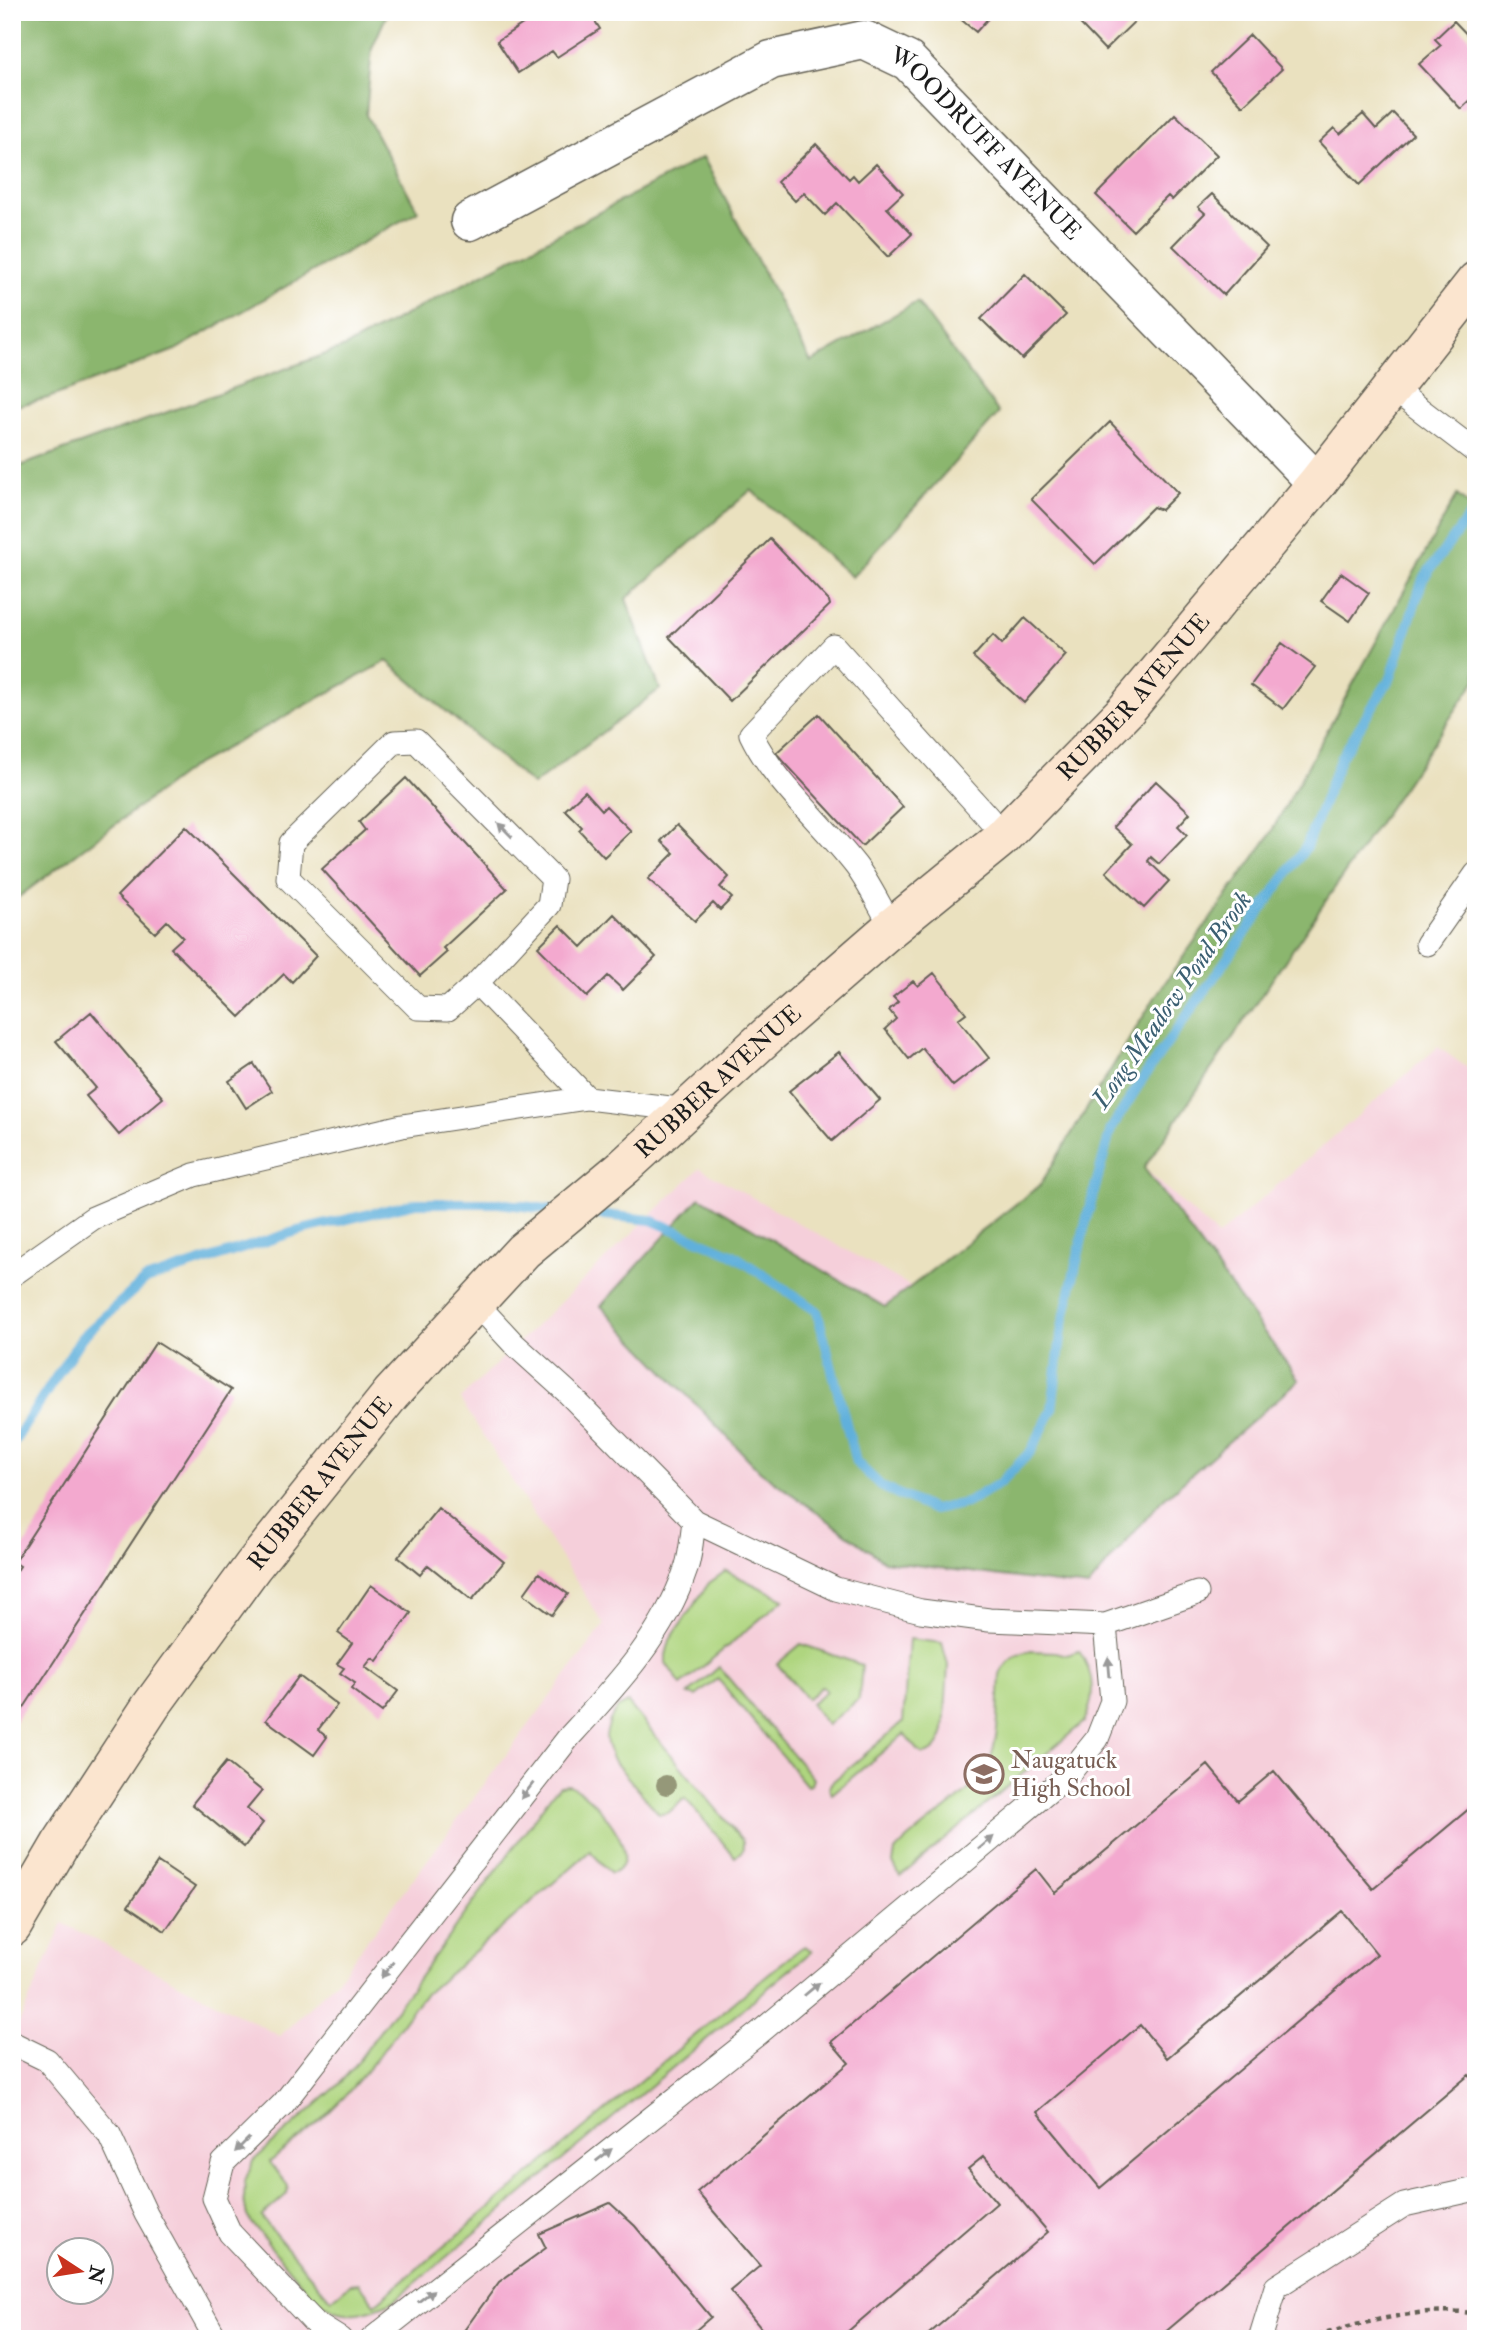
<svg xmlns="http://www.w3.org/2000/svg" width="1488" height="2351" viewBox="0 0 1488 2351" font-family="'IM FELL Double Pica',serif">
<rect width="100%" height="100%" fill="#fff"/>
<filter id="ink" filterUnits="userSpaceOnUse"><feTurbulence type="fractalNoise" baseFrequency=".0143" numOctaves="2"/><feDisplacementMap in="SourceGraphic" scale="14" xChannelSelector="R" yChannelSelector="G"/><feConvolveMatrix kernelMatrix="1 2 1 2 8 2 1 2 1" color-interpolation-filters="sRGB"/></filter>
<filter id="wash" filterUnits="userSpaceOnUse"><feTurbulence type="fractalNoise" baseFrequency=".00686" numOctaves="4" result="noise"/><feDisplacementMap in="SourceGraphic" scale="28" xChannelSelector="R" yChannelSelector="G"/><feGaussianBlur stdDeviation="1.57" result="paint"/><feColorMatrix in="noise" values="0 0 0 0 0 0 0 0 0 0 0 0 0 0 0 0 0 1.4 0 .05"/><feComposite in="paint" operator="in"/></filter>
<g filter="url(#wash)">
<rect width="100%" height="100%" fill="#eae1bf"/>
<!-- built -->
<path fill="#f5cfda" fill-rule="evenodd" d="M1438,1047L1476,1074V2339H12V2039L63,1923L280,2036L338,1979L604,1625L460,1399L700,1168L1021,1348L1144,1168L1218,1236ZM60,2250H102V2292H60Z"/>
<!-- green -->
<path fill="#afd57f" stroke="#66784e" stroke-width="2" d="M726,1571L784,1599L681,1685L666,1663V1655L670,1640L709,1583Z
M909,1639L942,1643L948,1665L944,1731C941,1742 935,1753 923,1754L917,1750L904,1734L832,1794L829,1788L831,1783L903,1722Z
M801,1644L862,1665L859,1699L827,1725L811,1704L826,1692L822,1686L807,1699L777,1664Z
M1030,1651L1056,1652L1067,1655L1079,1651C1095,1674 1096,1697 1084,1722L900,1877L893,1863L895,1852C922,1820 977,1797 991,1757C1000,1732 998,1701 1000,1675C1007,1661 1015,1654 1030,1651Z
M719,1667L811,1776L813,1779L811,1785L807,1786L718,1679L696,1696L688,1694Z
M628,1703L743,1841V1850L735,1857L685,1798L668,1813L659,1814L612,1759L607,1744L606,1735L610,1720L618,1708Z
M568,1785C590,1790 651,1860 611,1873L590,1851L421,1998L378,2057L346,2095L320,2121L270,2162L288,2186L287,2194L261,2217L331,2300L350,2284L359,2283L375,2304L768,1974L801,1948L805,1946L812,1951L394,2301C339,2327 323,2310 288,2268C274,2251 260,2234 247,2216L244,2200L245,2181L253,2161L336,2087L353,2068L553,1793L560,1786Z"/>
<!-- forest -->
<path fill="#8bb66e" stroke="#546945" stroke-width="2" d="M12,12H388L372,48L366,115L418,211L175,350L48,398L12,407Z
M703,157L811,362L917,302L999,413L852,577L751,490L626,599L660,689L533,785L387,661L193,766L12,902V469L345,347Z
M1457,495L1476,511V680L1144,1168L1299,1380L1161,1501L1088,1587L884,1561L760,1471L601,1306L700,1197L885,1307L1040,1185L1157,994L1268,838Z"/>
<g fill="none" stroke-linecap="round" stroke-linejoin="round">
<!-- stream -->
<path stroke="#61b0db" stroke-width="10" d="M586,1213L651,1220L732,1254L817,1311L856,1462L882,1487L934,1510L966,1503L1000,1483L1031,1451L1052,1410L1062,1328L1085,1225L1111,1129L1145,1075L1306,847L1341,757L1391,677L1423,579L1476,507
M12,1445L82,1337L145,1280L297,1231L416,1203H498L556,1210"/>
</g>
<g id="blocks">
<!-- building -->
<path fill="#f3a9cf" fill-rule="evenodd" d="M541,12H589L600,29L557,57L552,51L518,73L497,41Z
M963,12H988L991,15L976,32L958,17Z
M1069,12H1136L1134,15L1137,19L1105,50Z
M1454,21L1476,44V95L1461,109L1419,64L1441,45L1435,39Z
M1250,35L1282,69L1243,106L1211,72Z
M1393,113L1413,134L1359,185L1319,142L1334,128L1340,134L1363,114L1376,129Z
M1175,114L1217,155L1172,200L1168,196L1133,231L1096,195Z
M816,144L849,179L853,175L858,181L876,164L903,193L887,208L912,234L888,257L837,203L825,215L804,193L795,201L777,182Z
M1212,194L1267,247L1224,295L1173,246L1205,213L1198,207Z
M1025,274L1066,315L1022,359L981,319Z
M1110,422L1178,493L1161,510L1153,507L1095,564L1031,499Z
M770,539L829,601L830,605L730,701L669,637Z
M1341,573L1369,593L1350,621L1321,601Z
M1025,618L1066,655L1024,703L973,657L993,635L1002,644Z
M1282,643L1315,667L1283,709L1251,685Z
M819,714L903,807L862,846L776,753Z
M406,778L507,889L443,948L447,952L420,976L322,869L365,830L359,822Z
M1156,781L1190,813L1178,826L1187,835L1159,864L1151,857L1148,861L1169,881L1144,908L1106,872L1132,844L1113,827Z
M585,791L602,810L606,806L631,831L604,857L579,830L582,827L565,810Z
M677,825L729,877L720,887L732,898L720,910L713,903L695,921L648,879L674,853L661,841Z
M186,826L316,956L292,982L284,974L240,1017L171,948L183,937L167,921L155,933L117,896Z
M614,914L656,957L623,990L608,976L587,997L538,947L560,925L582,947Z
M934,973L966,1013L958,1019L989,1058L953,1086L922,1048L909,1059L885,1029L896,1019L889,1010L898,1002L893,997L913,981L918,986Z
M91,1012L163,1098L119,1135L86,1096L96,1088L56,1041Z
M839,1052L880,1100L832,1141L789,1091Z
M254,1064L272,1091L246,1108L229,1081Z
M156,1342L231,1390L12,1726V1578L20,1566L14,1562Z
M438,1508L504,1562L472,1600L428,1565L420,1575L398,1557Z
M539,1573L568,1594L552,1615L524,1594Z
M371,1585L411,1613L377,1661L372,1658L365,1667L398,1691L382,1712L351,1689L355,1683L340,1673L344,1668L337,1664L352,1643L338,1633Z
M299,1676L337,1705L318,1730L327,1737L314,1755L266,1720Z
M226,1762L262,1791L247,1809L263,1823L244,1847L192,1804Z
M1208,1765L1238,1801L1274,1771L1373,1889L1476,1803V2083L1469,2075L1157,2339H923L1048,2232L984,2156L968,2169L997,2203L839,2339H770L730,2291L760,2266L697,2192L849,2063L831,2042L1036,1869L1055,1893ZM1342,1911L1377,1954L1100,2188L1037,2112L1140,2025L1167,2058Z
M158,1862L195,1887L165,1931L128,1906Z
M610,2203L635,2226L711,2317L688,2337L689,2339H458L499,2282L546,2248L539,2234Z"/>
</g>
</g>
<g filter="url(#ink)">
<use href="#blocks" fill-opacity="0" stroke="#646155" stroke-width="2"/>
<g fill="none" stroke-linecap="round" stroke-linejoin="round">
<!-- lane casing -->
<g stroke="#646155" stroke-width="25">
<path id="lane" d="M1392,388L1476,452
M892,927C880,907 870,885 856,866C822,822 775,784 751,734L834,646L1004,835
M1427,944L1476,874
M477,983L448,1009L418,1008L288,878L291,843L394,742L416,741L553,879L549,905L477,983L587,1098
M12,1275L93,1218L194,1175L402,1126L587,1098L687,1110
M694,1521L836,1589L921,1611L989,1620L1105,1625L1197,1593
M12,2043L47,2060L109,2134L146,2214L216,2339
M340,2339L316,2324L230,2233L214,2198L223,2163L283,2104L569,1737C616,1686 664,1635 686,1569C691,1554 692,1536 694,1521L566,1391L514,1344L475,1302
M372,2339L759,2033L1068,1775L1097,1739L1112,1701L1105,1625
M1260,2339L1276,2287L1404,2205L1476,2189"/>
</g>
<!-- street casing -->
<g stroke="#646155" stroke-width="41">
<g id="street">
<path id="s1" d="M470,221L771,60L864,40L908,61L1317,483"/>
</g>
</g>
<!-- secondary casing -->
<g stroke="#646155" stroke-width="41">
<g id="secondary">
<path id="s2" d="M12,1927L60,1845L151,1706L253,1566L391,1394L523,1251L625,1166L770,1033L892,927L1000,839L1126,710L1317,483L1476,281"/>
</g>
</g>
<!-- path -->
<path stroke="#646155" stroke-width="4.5" stroke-dasharray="5 5" stroke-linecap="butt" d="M1308,2339C1355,2324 1427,2304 1476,2314"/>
<!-- lane -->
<use href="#lane" stroke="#fff" stroke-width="23"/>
<!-- street -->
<use href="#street" stroke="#fff" stroke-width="38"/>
<!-- secondary -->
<use href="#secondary" stroke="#fbe5cf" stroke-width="38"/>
</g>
<!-- trees -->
<circle fill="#959879" cx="666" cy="1785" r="10"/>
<!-- one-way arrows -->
<defs><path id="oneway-solid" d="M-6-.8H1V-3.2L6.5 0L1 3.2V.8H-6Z" transform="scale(1.75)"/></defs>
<g fill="#999">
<use href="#oneway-solid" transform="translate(505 830) rotate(-135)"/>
<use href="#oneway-solid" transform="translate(1109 1667) rotate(-95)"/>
<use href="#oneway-solid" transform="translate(527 1791) rotate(128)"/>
<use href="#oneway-solid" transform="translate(986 1843) rotate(-40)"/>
<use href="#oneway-solid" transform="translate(387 1970) rotate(128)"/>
<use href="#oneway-solid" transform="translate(812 1989) rotate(-40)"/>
<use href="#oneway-solid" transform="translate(242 2145) rotate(135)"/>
<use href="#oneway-solid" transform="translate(604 2155) rotate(-38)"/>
<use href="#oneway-solid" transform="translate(426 2296) rotate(-38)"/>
</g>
</g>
<!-- icons -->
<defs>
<g id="school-ring" transform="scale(2.0125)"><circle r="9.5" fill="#fff" stroke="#8d6e63" stroke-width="1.5"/><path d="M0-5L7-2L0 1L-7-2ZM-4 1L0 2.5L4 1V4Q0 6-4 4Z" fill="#8d6e63"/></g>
</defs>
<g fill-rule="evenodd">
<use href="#school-ring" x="984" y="1774"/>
</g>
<g text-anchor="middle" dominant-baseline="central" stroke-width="6" stroke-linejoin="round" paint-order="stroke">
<!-- street labels -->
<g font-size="24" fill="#1c1c1c" stroke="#fff">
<text stroke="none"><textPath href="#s1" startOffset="598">WOODRUFF AVENUE</textPath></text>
<text stroke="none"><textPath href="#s2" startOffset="1675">RUBBER AVENUE</textPath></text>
<text stroke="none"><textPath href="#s2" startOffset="1108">RUBBER AVENUE</textPath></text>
<text stroke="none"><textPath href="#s2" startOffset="541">RUBBER AVENUE</textPath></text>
</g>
<!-- education labels -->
<g font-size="24" fill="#785e54" stroke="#fff" text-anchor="start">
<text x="1011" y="1760">Naugatuck<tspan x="1011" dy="28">High School</tspan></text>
</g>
<!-- water labels -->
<g font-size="26" font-style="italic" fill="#3b5f72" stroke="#fff">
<text transform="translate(1172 1000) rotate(-55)">Long Meadow Pond Brook</text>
</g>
</g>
<!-- margin -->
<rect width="1488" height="2351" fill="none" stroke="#fff" stroke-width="42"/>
<!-- north arrow -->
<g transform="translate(80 2271) rotate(102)"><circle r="33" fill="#ffffff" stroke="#a4a4a4" stroke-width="2"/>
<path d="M0-5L12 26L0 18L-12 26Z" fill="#c8321e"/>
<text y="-10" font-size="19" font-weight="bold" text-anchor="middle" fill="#1c1c1c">N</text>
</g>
</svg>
